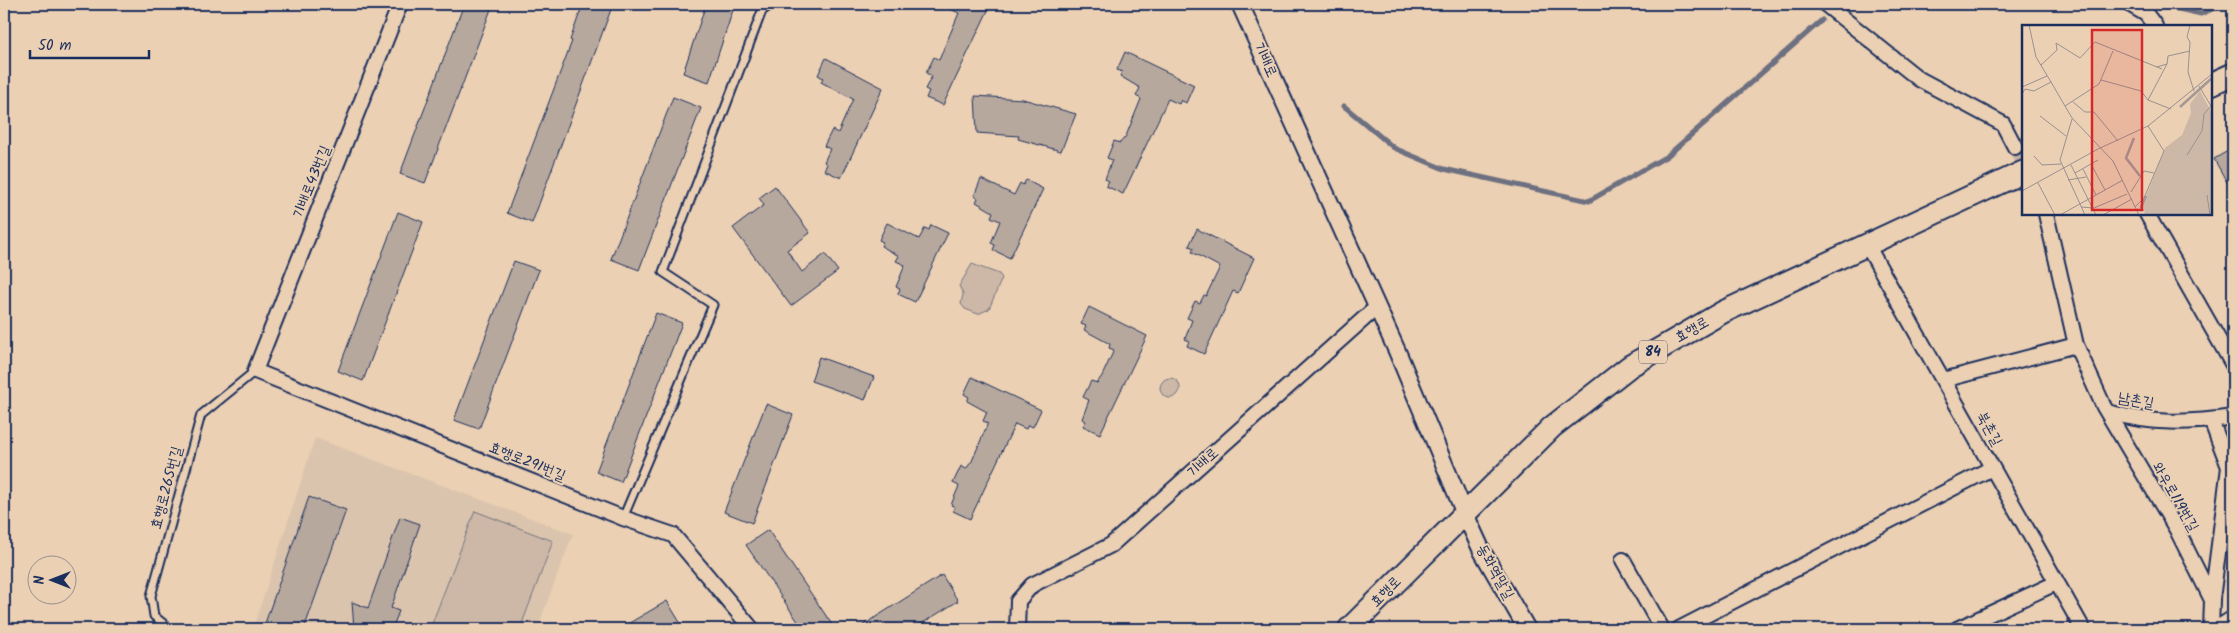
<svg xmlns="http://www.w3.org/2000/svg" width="2237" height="633" viewBox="0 0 2237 633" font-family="Kalam,'Poor Story',sans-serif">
<rect width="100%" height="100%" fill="#ebd0b3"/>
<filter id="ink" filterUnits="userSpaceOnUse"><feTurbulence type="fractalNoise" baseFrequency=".02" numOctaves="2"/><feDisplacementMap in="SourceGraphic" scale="10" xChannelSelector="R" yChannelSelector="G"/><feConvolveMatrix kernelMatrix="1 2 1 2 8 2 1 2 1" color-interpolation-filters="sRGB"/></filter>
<g filter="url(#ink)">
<!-- built -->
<path fill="#dbc4ad" d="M315,438L573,534L537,629H253Z"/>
<!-- green -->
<path fill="#cdb8a7" stroke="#747482" d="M972,264L999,274L1002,278L989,309L978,314L965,309L961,304L963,294L959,286Z
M1160 388a10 10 0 1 1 20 0a10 10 0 1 1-20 0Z
M475,511L553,541L520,629H430Z"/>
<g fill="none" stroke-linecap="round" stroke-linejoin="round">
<!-- stream -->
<path stroke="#6d6f80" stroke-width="5" d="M2156,4L2201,14L2224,4
M1344,106L1394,148L1444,169L1589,201L1667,156L1822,20"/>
</g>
<!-- building -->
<path fill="#b7a89e" stroke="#1b2f5e" d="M464,4H493L425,183L400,174Z
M583,4H613L532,223L507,213L572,41L570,40Z
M706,4H735L709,82L683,73Z
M939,4H991L943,105L926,98L929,91L925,89L932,76L926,73L934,57L939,60L959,13Z
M1125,52L1194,85L1186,103L1181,100L1179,104L1168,99L1123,194L1106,186L1109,181L1105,179L1112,160L1107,158L1114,141L1120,143L1126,136L1141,99L1136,96L1140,88L1120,76L1122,72L1117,70Z
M826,58L883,88L841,178L824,170L827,164L824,162L830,149L824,146L832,130L838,133L853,99L821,82L823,78L818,75Z
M975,96L1023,99L1076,114L1061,151L1018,139L1019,136L977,133Z
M673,97L701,108L639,270L611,259Z
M2233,148V193L2214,159Z
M981,179L1014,195L1020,183L1023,185L1026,180L1043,189L1010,258L993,250L995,245L991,243L1000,221L991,217L993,212L976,202L978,198L974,196Z
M775,186L810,233L787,250L802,272L825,254L838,271L791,306L733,228L764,205L759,198Z
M398,212L423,222L363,381L338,371Z
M887,223L919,239L925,228L929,230L931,225L948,233L915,302L898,294L900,289L896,287L905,265L896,261L899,256L881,246L883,242L879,240Z
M1197,229L1254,258L1238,293L1233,291L1204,354L1187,346L1189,341L1185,339L1192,320L1187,318L1195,301L1200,303L1204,295L1206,296L1220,267L1192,252L1194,248L1189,246Z
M514,261L539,270L479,429L454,420Z
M1089,307L1147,336L1100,434L1083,426L1086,421L1082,419L1089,400L1083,397L1091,381L1097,383L1102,376L1114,350L1109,348L1110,344L1084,330L1086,326L1081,324Z
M656,313L682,323L621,482L596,472Z
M819,357L874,377L865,400L811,381Z
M972,377L1041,410L1033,427L1028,425L1026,429L1015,424L970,519L953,511L955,507L951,505L959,486L953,483L961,466L966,469L972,461L988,423L983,421L987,412L967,401L969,397L964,394Z
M766,404L793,415L752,523L724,512Z
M309,497L346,510L304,629H263Z
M400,517L420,524L391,608L399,611L392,629H354L352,602L368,608Z
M768,530L835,629H803L746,545Z
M942,575L958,601L913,629H857Z
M667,601L684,629H619Z"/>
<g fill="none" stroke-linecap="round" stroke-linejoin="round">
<!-- minor-tunnel -->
<path stroke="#c1b0a2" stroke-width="14" stroke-dasharray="14 7" stroke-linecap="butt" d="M2015,147L2023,163"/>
<!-- service casing -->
<g stroke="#1b2f5e" stroke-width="11">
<path id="service" d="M623,518L713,305L663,272L762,11L772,4
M170,629L154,616L151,596L201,415L255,371"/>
</g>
<!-- minor casing -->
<g stroke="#1b2f5e" stroke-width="18">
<path id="minor" d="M400,4L255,371L623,518L673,535L752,629
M1825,4L1919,79L2003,124L2015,147
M2129,4L2146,14L2155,26
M2046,214L2076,345L2104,407L2177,530L2212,600L2211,629
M2147,214L2233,365
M1867,245L2083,629
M1943,380L2076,345
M2107,412C2153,424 2186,424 2233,417
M2211,420L2229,467L2212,599
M1623,560L1662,629
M1017,629L1018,601L1032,585L1111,545L1377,307
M1679,629L1992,468
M1957,629L2056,583
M2216,629L2233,618"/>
</g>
<!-- tertiary casing -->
<g stroke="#1b2f5e" stroke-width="20">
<path id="tertiary" d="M1240,4L1397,351L1465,514L1482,551L1527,629"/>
</g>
<!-- primary casing -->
<g stroke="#1b2f5e" stroke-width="25">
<path id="primary" d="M2211,84L2233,74
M1349,629L1552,427L1630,366L1723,312L2023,172"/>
</g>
<!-- service -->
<use href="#service" stroke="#ebd0b3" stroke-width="7"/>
<!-- minor -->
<use href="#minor" stroke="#ebd0b3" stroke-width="14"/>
<!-- tertiary -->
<use href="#tertiary" stroke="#ebd0b3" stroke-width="16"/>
<!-- primary -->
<use href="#primary" stroke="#ebd0b3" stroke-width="21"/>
</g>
</g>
<g text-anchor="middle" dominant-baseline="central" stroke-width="4" stroke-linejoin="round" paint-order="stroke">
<!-- shield labels -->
<rect fill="#ebd0b3" stroke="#595f78" stroke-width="1" x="1639" y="340.5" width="28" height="23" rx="4"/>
<g font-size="14" font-weight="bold" fill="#1b2f5e">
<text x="1653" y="352">84</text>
</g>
<!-- street labels -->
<g font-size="15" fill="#1b2f5e" stroke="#ebd0b3">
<text transform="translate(1265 60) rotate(66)">기배로</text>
<text transform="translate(312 182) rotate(-68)">기배로43번길</text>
<text transform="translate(1692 330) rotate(-30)">효행로</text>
<text transform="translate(2136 401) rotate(10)">남촌길</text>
<text transform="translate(1989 429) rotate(61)">북촌길</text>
<text transform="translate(527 462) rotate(22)">효행로291번길</text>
<text transform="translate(1203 463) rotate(-42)">기배로</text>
<text transform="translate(167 488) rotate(-75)">효행로265번길</text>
<text transform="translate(2175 497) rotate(60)">와우로119번길</text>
<text transform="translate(1495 572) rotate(61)">동화역말길</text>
<text transform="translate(1386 592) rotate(-45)">효행로</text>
</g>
</g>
<!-- overview -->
<g transform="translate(2022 25)">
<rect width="190" height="190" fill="#ebd0b3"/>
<path d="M178,66L190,88L189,190H123L121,179L143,123L160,110L169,88L168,79Z" fill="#cdb8a7"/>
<path fill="none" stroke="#a49996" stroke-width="2.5" d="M158,82L190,53M112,113L104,133L118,151M121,186L119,182L124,171"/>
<path fill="none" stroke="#989091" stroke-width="1" d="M7,0L14,32L29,57L50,93L91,136L117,190M168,0L165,12L168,17L166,47L172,66M19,40L35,25L34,18L58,33L73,17L140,44M135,42L145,39L146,31L168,26M79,55L119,66L126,75L149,84M0,62L25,51M0,69L3,64L12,66L29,57M126,75L145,39M51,77L63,87H72L96,116M43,81L77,59L91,26M18,91L44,111M50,94L38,135L63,190M165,130L180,106L182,89L189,81L177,61M12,131L20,140L39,139M69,139L83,165M49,140L74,190M61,144L74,170M53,148L76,135M46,155L64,152M16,158L33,190M0,166L76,124L126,101L190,49M109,167L122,146L132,148M185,170L188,190M59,182L72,183L105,169M113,182L122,173L142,126L126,101M38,190L101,155M81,190L110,174"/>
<path fill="#d62828" fill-opacity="0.15" stroke="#d62828" stroke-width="2.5" d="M70,5H120V185H70Z"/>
<rect width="190" height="190" fill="none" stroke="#1b2f5e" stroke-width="2.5"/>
</g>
<!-- margin -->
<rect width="2237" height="633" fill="none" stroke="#ebd0b3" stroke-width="20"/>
<rect x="10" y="10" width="2217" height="613" fill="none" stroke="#1b2f5e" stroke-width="2" filter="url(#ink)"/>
<!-- north arrow -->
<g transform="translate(52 580) rotate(270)"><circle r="24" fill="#ebd0b3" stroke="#989091"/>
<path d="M0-4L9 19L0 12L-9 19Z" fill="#1b2f5e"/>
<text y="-8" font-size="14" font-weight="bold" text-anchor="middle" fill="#1b2f5e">N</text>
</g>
<!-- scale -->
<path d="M30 50v8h119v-8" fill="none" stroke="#1b2f5e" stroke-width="2.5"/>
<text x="38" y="50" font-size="15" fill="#1b2f5e" stroke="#ebd0b3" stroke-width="4" paint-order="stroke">50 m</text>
</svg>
